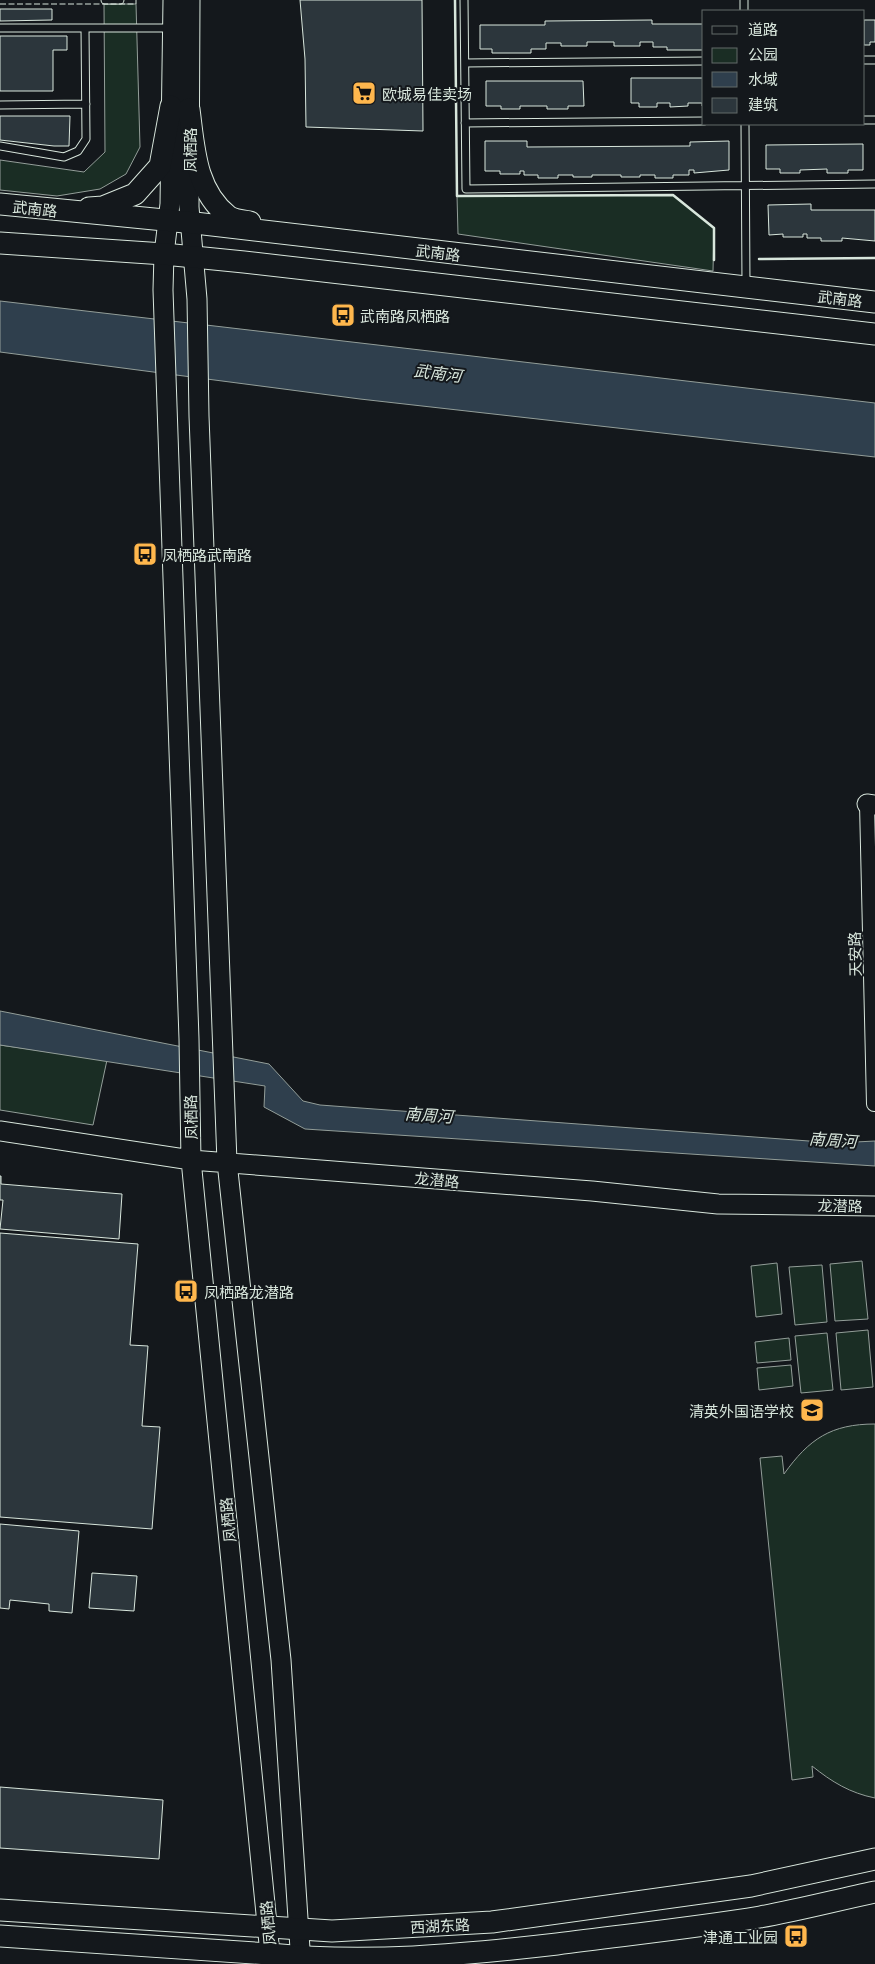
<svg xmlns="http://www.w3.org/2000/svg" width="875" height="1964" viewBox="0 0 875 1964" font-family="Georgia,'Noto Sans SC',serif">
<rect width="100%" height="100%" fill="#14181c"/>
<!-- green -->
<path fill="#1a2d24" stroke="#939e99" d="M104,4H136L140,147L126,174L100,189L57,196L0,190V160L84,172L105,152Z
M673,195L714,228L713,271L458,234L457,196Z
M0,1045L107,1060L93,1125L0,1110Z
M862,1261L868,1319L835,1321L830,1264Z
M777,1263L782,1314L756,1317L751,1266Z
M822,1265L827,1322L795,1325L789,1267Z
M868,1330L873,1387L841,1390L836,1333Z
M827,1333L833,1390L801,1393L795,1336Z
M789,1338L791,1360L757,1363L755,1342Z
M791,1365L793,1386L759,1390L757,1368Z
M875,1424V1798C850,1793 832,1782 812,1766L813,1777L792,1780L760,1458L782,1456L784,1474C809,1439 831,1424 875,1424Z"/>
<!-- water -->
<path fill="#2f3f4d" stroke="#939e99" d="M0,301L875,403V457L360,399L0,352Z
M0,1011L269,1064L303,1101L320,1105L836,1143L875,1141V1166L305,1129L264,1107L265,1086L0,1045Z"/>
<!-- building -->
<path fill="#2c363c" stroke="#d8e6dc" d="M300,0H422L423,131L306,127L305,59Z
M0,9H52V20L0,21Z
M652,20V24H704V50H667V47H653V42H640V46H614V42H587V46H561V43H546V49H531V53H492V49H480V25H545V21Z
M864,20H875V42H870V45H864Z
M0,36H67V50H53V91H0Z
M631,78H704V106H702V103H688V106L670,107V103H657V107H639V103H631Z
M486,81H583L584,106H568V109H547V106H520V109H501V106H486Z
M0,116H70L69,146H54L0,140Z
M485,141H527V147L690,146V142L729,141V170L694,173V170H689V175H673V178H655V175H640V177H621V175H592V177H573V175H558V178H538V175H524V171H520V174H500V171H485Z
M863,144V170H848V173H827V169L800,170V173H780V169H766V145Z
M811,204V210H875V241L842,238V241H821V238H807V234H803V237H783V234L769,235L768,205Z
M0,1176H1V1184L122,1194L119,1239L0,1229L3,1200H0Z
M0,1233L138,1244L130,1345L148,1346L142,1426L160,1427L152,1529L0,1517Z
M0,1524L79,1531L72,1613L49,1611V1604L10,1600L9,1609L0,1608Z
M92,1573L137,1576L134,1611L89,1608Z
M0,1787L163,1800L159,1859L0,1848Z"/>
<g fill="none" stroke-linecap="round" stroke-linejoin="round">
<!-- lane casing -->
<g stroke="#d8e6dc" stroke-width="9">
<path id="lane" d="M105,0H120
M464,0L466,189L875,184
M744,0V11
M0,28H172
M864,60H875
M465,63L704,61
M0,105L86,104
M864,120H875
M465,123L704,121
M745,124L746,284
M0,146L64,157L78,151L86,139L85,28"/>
</g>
<!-- street casing -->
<g stroke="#d8e6dc" stroke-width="16">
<path id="street" d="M867,804L874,1104"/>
</g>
<!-- secondary casing -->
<g stroke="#d8e6dc" stroke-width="21">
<path id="secondary" d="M173,0L170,204L164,254L163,290L189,1039L191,1160L271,1964
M190,0L189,207L197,299L199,416L227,1162L281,1660L301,1964
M867,804L875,805
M0,1131L191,1160L592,1191L718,1204L875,1206"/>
</g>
<!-- primary casing -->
<g stroke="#d8e6dc" stroke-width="23">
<path id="primary" d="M189,109C194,147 195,190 228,216C233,220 244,221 250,222
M0,204L195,223L875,302
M89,208L103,207L135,194L160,166L171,106
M0,243L164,254L244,262L875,334
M0,1910L332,1931L492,1922L751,1886L875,1859
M0,1936L269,1954C365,1964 462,1955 557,1944C625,1935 693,1928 760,1917C799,1910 837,1900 875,1892"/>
</g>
<!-- lane -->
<use href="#lane" stroke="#14181c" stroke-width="7"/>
<!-- street -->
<use href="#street" stroke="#14181c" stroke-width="14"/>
<!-- secondary -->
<use href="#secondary" stroke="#14181c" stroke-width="19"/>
<!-- primary -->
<use href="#primary" stroke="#14181c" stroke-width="21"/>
<!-- fence -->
<path stroke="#d8e6dc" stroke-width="1" stroke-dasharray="6 2.5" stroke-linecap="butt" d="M0,4H136V0"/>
<!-- wall -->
<path stroke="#d8e6dc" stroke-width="2.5" d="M455,0L457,196L673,195L714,228V260
M759,259L875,258"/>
</g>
<!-- icons -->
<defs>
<g id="supermarket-square" transform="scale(1.25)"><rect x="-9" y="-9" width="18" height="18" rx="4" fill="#ffb74d" stroke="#14181c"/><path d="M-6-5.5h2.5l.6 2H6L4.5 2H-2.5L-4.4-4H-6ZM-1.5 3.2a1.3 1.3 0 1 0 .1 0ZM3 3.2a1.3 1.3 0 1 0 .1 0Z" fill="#111"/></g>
<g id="bus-square" transform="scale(1.25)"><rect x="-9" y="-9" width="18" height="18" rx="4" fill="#ffb74d" stroke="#14181c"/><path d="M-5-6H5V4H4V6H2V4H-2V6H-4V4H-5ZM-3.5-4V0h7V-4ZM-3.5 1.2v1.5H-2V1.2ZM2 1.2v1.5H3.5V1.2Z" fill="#111"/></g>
<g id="school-square" transform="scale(1.25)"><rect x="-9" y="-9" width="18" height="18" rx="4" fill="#ffb74d" stroke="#14181c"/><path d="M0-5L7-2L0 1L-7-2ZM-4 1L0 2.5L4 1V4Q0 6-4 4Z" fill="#111"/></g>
</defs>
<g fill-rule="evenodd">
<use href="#supermarket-square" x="364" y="93"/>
<use href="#bus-square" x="343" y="315"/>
<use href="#bus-square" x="145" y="554"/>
<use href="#bus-square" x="186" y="1291"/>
<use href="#school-square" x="812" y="1410"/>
<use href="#bus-square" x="796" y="1936"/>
</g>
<g text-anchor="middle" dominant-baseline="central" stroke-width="4" stroke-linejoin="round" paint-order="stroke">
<!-- poi labels -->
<g font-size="15" fill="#d8e6dc" stroke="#14181c" text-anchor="start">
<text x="382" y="93">欧城易佳卖场</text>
<text x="360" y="315">武南路凤栖路</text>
<text x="162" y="554">凤栖路武南路</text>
<text x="204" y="1291">凤栖路龙潜路</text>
<text x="794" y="1410" text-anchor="end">清英外国语学校</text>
<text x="778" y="1936" text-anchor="end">津通工业园</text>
</g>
<!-- street labels -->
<g font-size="15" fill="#d8e6dc" stroke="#14181c">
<text transform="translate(189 150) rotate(-90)">凤栖路</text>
<text transform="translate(35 208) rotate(6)">武南路</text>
<text transform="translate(438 252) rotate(7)">武南路</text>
<text transform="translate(840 298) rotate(7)">武南路</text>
<text transform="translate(854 954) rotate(-91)">天安路</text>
<text transform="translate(190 1117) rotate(-91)">凤栖路</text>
<text transform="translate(437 1179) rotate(5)">龙潜路</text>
<text transform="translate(840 1205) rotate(1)">龙潜路</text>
<text transform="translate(227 1520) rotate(-96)">凤栖路</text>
<text transform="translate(267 1923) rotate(-95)">凤栖路</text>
<text transform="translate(440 1925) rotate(-3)">西湖东路</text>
</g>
<!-- water labels -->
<g font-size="16" font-style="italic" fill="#d8e6dc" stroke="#14181c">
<text transform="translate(438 372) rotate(7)">武南河</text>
<text transform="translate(429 1114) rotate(4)">南周河</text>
<text transform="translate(833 1139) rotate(4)">南周河</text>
</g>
</g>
<!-- legend -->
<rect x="702" y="10" width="162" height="115" fill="#14181c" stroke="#626a69"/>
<rect x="712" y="26" width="25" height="8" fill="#14181c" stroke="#626a69"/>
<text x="748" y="35" font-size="15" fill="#d8e6dc">道路</text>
<rect x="712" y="48" width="25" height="15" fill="#1a2d24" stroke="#626a69"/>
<text x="748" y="60" font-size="15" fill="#d8e6dc">公园</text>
<rect x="712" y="72" width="25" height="15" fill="#2f3f4d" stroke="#626a69"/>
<text x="748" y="85" font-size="15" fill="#d8e6dc">水域</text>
<rect x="712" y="98" width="25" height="15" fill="#2c363c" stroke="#626a69"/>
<text x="748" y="110" font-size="15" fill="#d8e6dc">建筑</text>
</svg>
